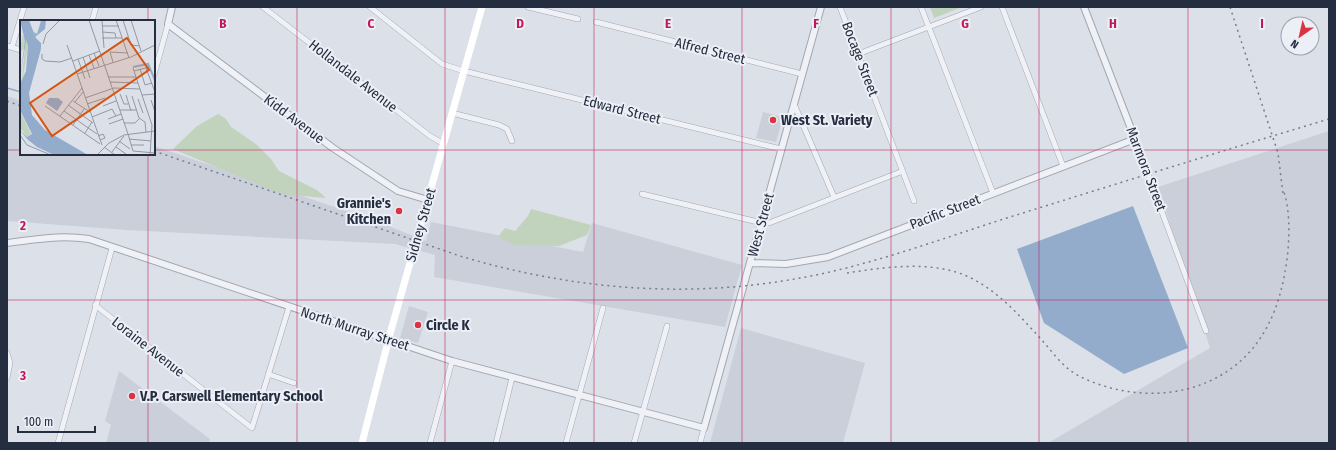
<svg xmlns="http://www.w3.org/2000/svg" width="1336" height="450" viewBox="0 0 1336 450" font-family="'Fira Sans Condensed',sans-serif">
<rect width="100%" height="100%" fill="#dce0e8"/>
<!-- built -->
<path fill="#cacfda" d="M7,96L21,101V154H154V146L376,221L426,241L431,222L583,252L592,223L742,265L725,327L434,277L435,255L395,244L127,230L7,221Z
M763,112L783,117L776,142L756,138Z
M1329,131V443H1048L1210,348L1158,187Z
M409,306L428,312L418,343L400,338Z
M741,328L865,363L843,443H710Z
M119,371L210,439L209,443H106L111,425L105,421Z"/>
<!-- green -->
<path fill="#c1d3bd" d="M930,7H962L934,18Z
M218,114L226,119L231,127L256,144L271,159L279,171L317,190L326,198L281,194L173,149L197,126Z
M531,209L591,225L587,235L559,246L514,245L498,237L505,228L515,231L528,216Z"/>
<!-- water -->
<path fill="#93accc" d="M1133,206L1188,348L1124,374L1044,323L1017,249Z"/>
<g fill="none" stroke-linecap="round" stroke-linejoin="round">
<!-- stream -->
<path stroke="#93accc" stroke-width="1.5" d="M7,88L21,92"/>
<!-- minor casing -->
<g stroke="#a1a7b2" stroke-width="6">
<path id="minor" d="M263,7L430,136L444,144
M370,7L442,64L464,71L781,149
M528,7L578,19
M840,7L914,201
M921,7L993,193
M1002,7L1063,166
M92,21L96,7
M596,22L802,74
M7,46L21,50
M12,47L24,7
M858,54L981,7
M154,75L168,24
M794,104L834,197
M452,113L499,125L507,129L512,141
M1135,139L1206,331
M642,194L762,223H769L903,171
M95,305L252,428L289,307
M7,353L10,363L7,378
M268,374L294,383
M58,443L112,248
M430,443L452,361
M496,443L512,378
M566,443L603,308
M634,443L667,326
M700,443L704,428"/>
</g>
<!-- tertiary casing -->
<g stroke="#a1a7b2" stroke-width="8">
<path id="tertiary" d="M172,7L168,24L333,148L398,191L428,200
M7,243C35,239 61,235 89,239L452,361L704,428L821,7
M751,263L786,264L828,257L1135,139L1084,7"/>
</g>
<!-- minor -->
<use href="#minor" stroke="#eff1f6" stroke-width="5"/>
<!-- tertiary -->
<use href="#tertiary" stroke="#eff1f6" stroke-width="6"/>
<!-- secondary -->
<path stroke="#fff" stroke-width="7" d="M362,443L390,334L482,7"/>
<!-- rail -->
<path stroke="#747e93" stroke-width="1.5" stroke-dasharray="2 4" stroke-linecap="butt" d="M1230,7L1278,153L1283,194
M7,101L21,106
M154,151L460,256C584,293 710,301 838,270C896,256 953,235 1010,217C1116,184 1222,151 1329,119
M847,273C886,267 932,260 969,277C998,291 1019,315 1040,338C1050,349 1059,362 1071,371C1082,379 1097,384 1111,388C1172,404 1238,384 1268,325C1286,292 1296,225 1283,189"/>
</g>
<!-- grid -->
<path fill="none" stroke="#c2185b" stroke-width="1" stroke-opacity="0.55" d="M148,7V21M297,7V443M445,7V443M594,7V443M742,7V443M891,7V443M1039,7V443M1188,7V443M7,150H21M154,150H1329M148,154V443M7,300H1329"/>
<!-- markers -->
<g fill="#da3444" stroke="#eceff6" stroke-width="1.5">
<circle cx="773" cy="120" r="4"/>
<circle cx="399" cy="211" r="4"/>
<circle cx="418" cy="325" r="4"/>
<circle cx="132" cy="396" r="4"/>
</g>
<g text-anchor="middle" dominant-baseline="central" stroke-width="4" stroke-linejoin="round" paint-order="stroke">
<!-- street labels -->
<g font-size="14" fill="#252d40" stroke="#eceff6">
<text transform="translate(710 51) rotate(14)">Alfred Street</text>
<text transform="translate(860 59) rotate(69)">Bocage Street</text>
<text transform="translate(353 76) rotate(38)">Hollandale Avenue</text>
<text transform="translate(622 110) rotate(14)">Edward Street</text>
<text transform="translate(294 119) rotate(37)">Kidd Avenue</text>
<text transform="translate(1146 169) rotate(69)">Marmora Street</text>
<text transform="translate(945 212) rotate(-21)">Pacific Street</text>
<text transform="translate(421 225) rotate(-74)">Sidney Street</text>
<text transform="translate(761 225) rotate(-75)">West Street</text>
<text transform="translate(355 329) rotate(18)">North Murray Street</text>
<text transform="translate(148 347) rotate(38)">Loraine Avenue</text>
</g>
<!-- poi labels -->
<g font-size="14" font-weight="bold" fill="#252d40" stroke="#eceff6" text-anchor="start">
<text x="781" y="120">West St. Variety</text>
<text x="391" y="203" text-anchor="end">Grannie's<tspan x="391" dy="16">Kitchen</tspan></text>
<text x="426" y="325">Circle K</text>
<text x="140" y="396">V.P. Carswell Elementary School</text>
</g>
</g>
<!-- overview -->
<g transform="translate(20 20)">
<rect width="135" height="135" fill="#dce0e8"/>
<path d="M3,14L8,26L0,76L5,28L0,32V29ZM0,91L11,114L7,117L0,107Z" fill="#c1d3bd"/>
<path d="M0,0H9L15,16L14,12L17,14L21,1L26,0L25,9L15,17L21,23V29L9,73L12,95L25,110L68,135L32,134L17,127L7,119L0,110L7,117L12,114L0,90L1,62L6,51L8,26L6,20L0,59L5,21ZM29,78H38L43,82L37,91L26,83Z" fill="#93accc"/>
<path fill="none" stroke="#93accc" stroke-width="2" d="M113,47L128,44L135,60"/>
<path fill="none" stroke="#9398a5" stroke-width="1" d="M69,0L108,114M82,0L84,28M96,0L109,38M103,0L111,25L120,26M111,0L121,31M82,6H99M0,12V27M82,12L95,13L96,18M82,18H102M23,24L26,14L40,0M47,25L82,125M74,33L79,46M22,34V39L25,41L40,42L52,38M69,35L74,48M63,37L70,58M58,39L65,59M53,41L80,31M93,42L90,32L108,33M113,48L132,105L130,135M126,48L135,72M120,49L125,65L132,63M114,51L129,47M57,54L111,37L135,25M88,57H116M90,62L118,63M100,74L104,84H108M106,75L111,91M122,75L135,74M112,76L119,98L125,102L126,112M65,78L94,68L120,69M118,79L123,93M131,80L135,92M53,81L70,92M55,82L63,72M67,84L85,78M48,85L73,103M25,86L80,124M83,86L96,81M100,90H117M44,91L77,114M40,96L62,68M72,97L92,89L96,96M88,99L101,94M104,103H115L120,98M89,104L103,99M53,105L64,89M65,113L72,102M108,114L113,131L135,133M0,115L7,125L31,135M78,116L83,114L85,118L80,120M109,119L131,121M99,121L110,129M111,125H124M84,127L95,135M96,127L106,134M92,132L104,116M77,135L89,123L104,115L135,111"/>
<path fill="#d45511" fill-opacity="0.15" stroke="#d45511" stroke-width="2" d="M107,18L129,50L32,116L10,83Z"/>
<rect width="135" height="135" fill="none" stroke="#252d40" stroke-width="2"/>
</g>
<g font-size="13" text-anchor="middle" font-weight="bold" fill="#c2185b" stroke="#eceff6" stroke-width="4" stroke-linejoin="round" paint-order="stroke">
<text x="223" y="28">B</text>
<text x="371" y="28">C</text>
<text x="520" y="28">D</text>
<text x="668" y="28">E</text>
<text x="816" y="28">F</text>
<text x="965" y="28">G</text>
<text x="1113" y="28">H</text>
<text x="1262" y="28">I</text>
<text x="23" y="230">2</text>
<text x="23" y="380">3</text>
</g>
<!-- border -->
<rect width="1336" height="450" fill="none" stroke="#252d40" stroke-width="16"/>
<!-- north arrow -->
<g transform="translate(1300 36) rotate(214)"><circle r="19" fill="#eceff6" stroke="#9ca1ad"/>
<path d="M0-3L7 15L0 10L-7 15Z" fill="#da3444"/>
<text y="-6" font-size="11" font-weight="bold" text-anchor="middle" fill="#252d40">N</text>
</g>
<!-- scale -->
<path d="M18 426v6h77v-6" fill="none" stroke="#252d40" stroke-width="2"/>
<text x="24" y="426" font-size="12" fill="#252d40" stroke="#eceff6" stroke-width="3" paint-order="stroke">100 m</text>
</svg>
